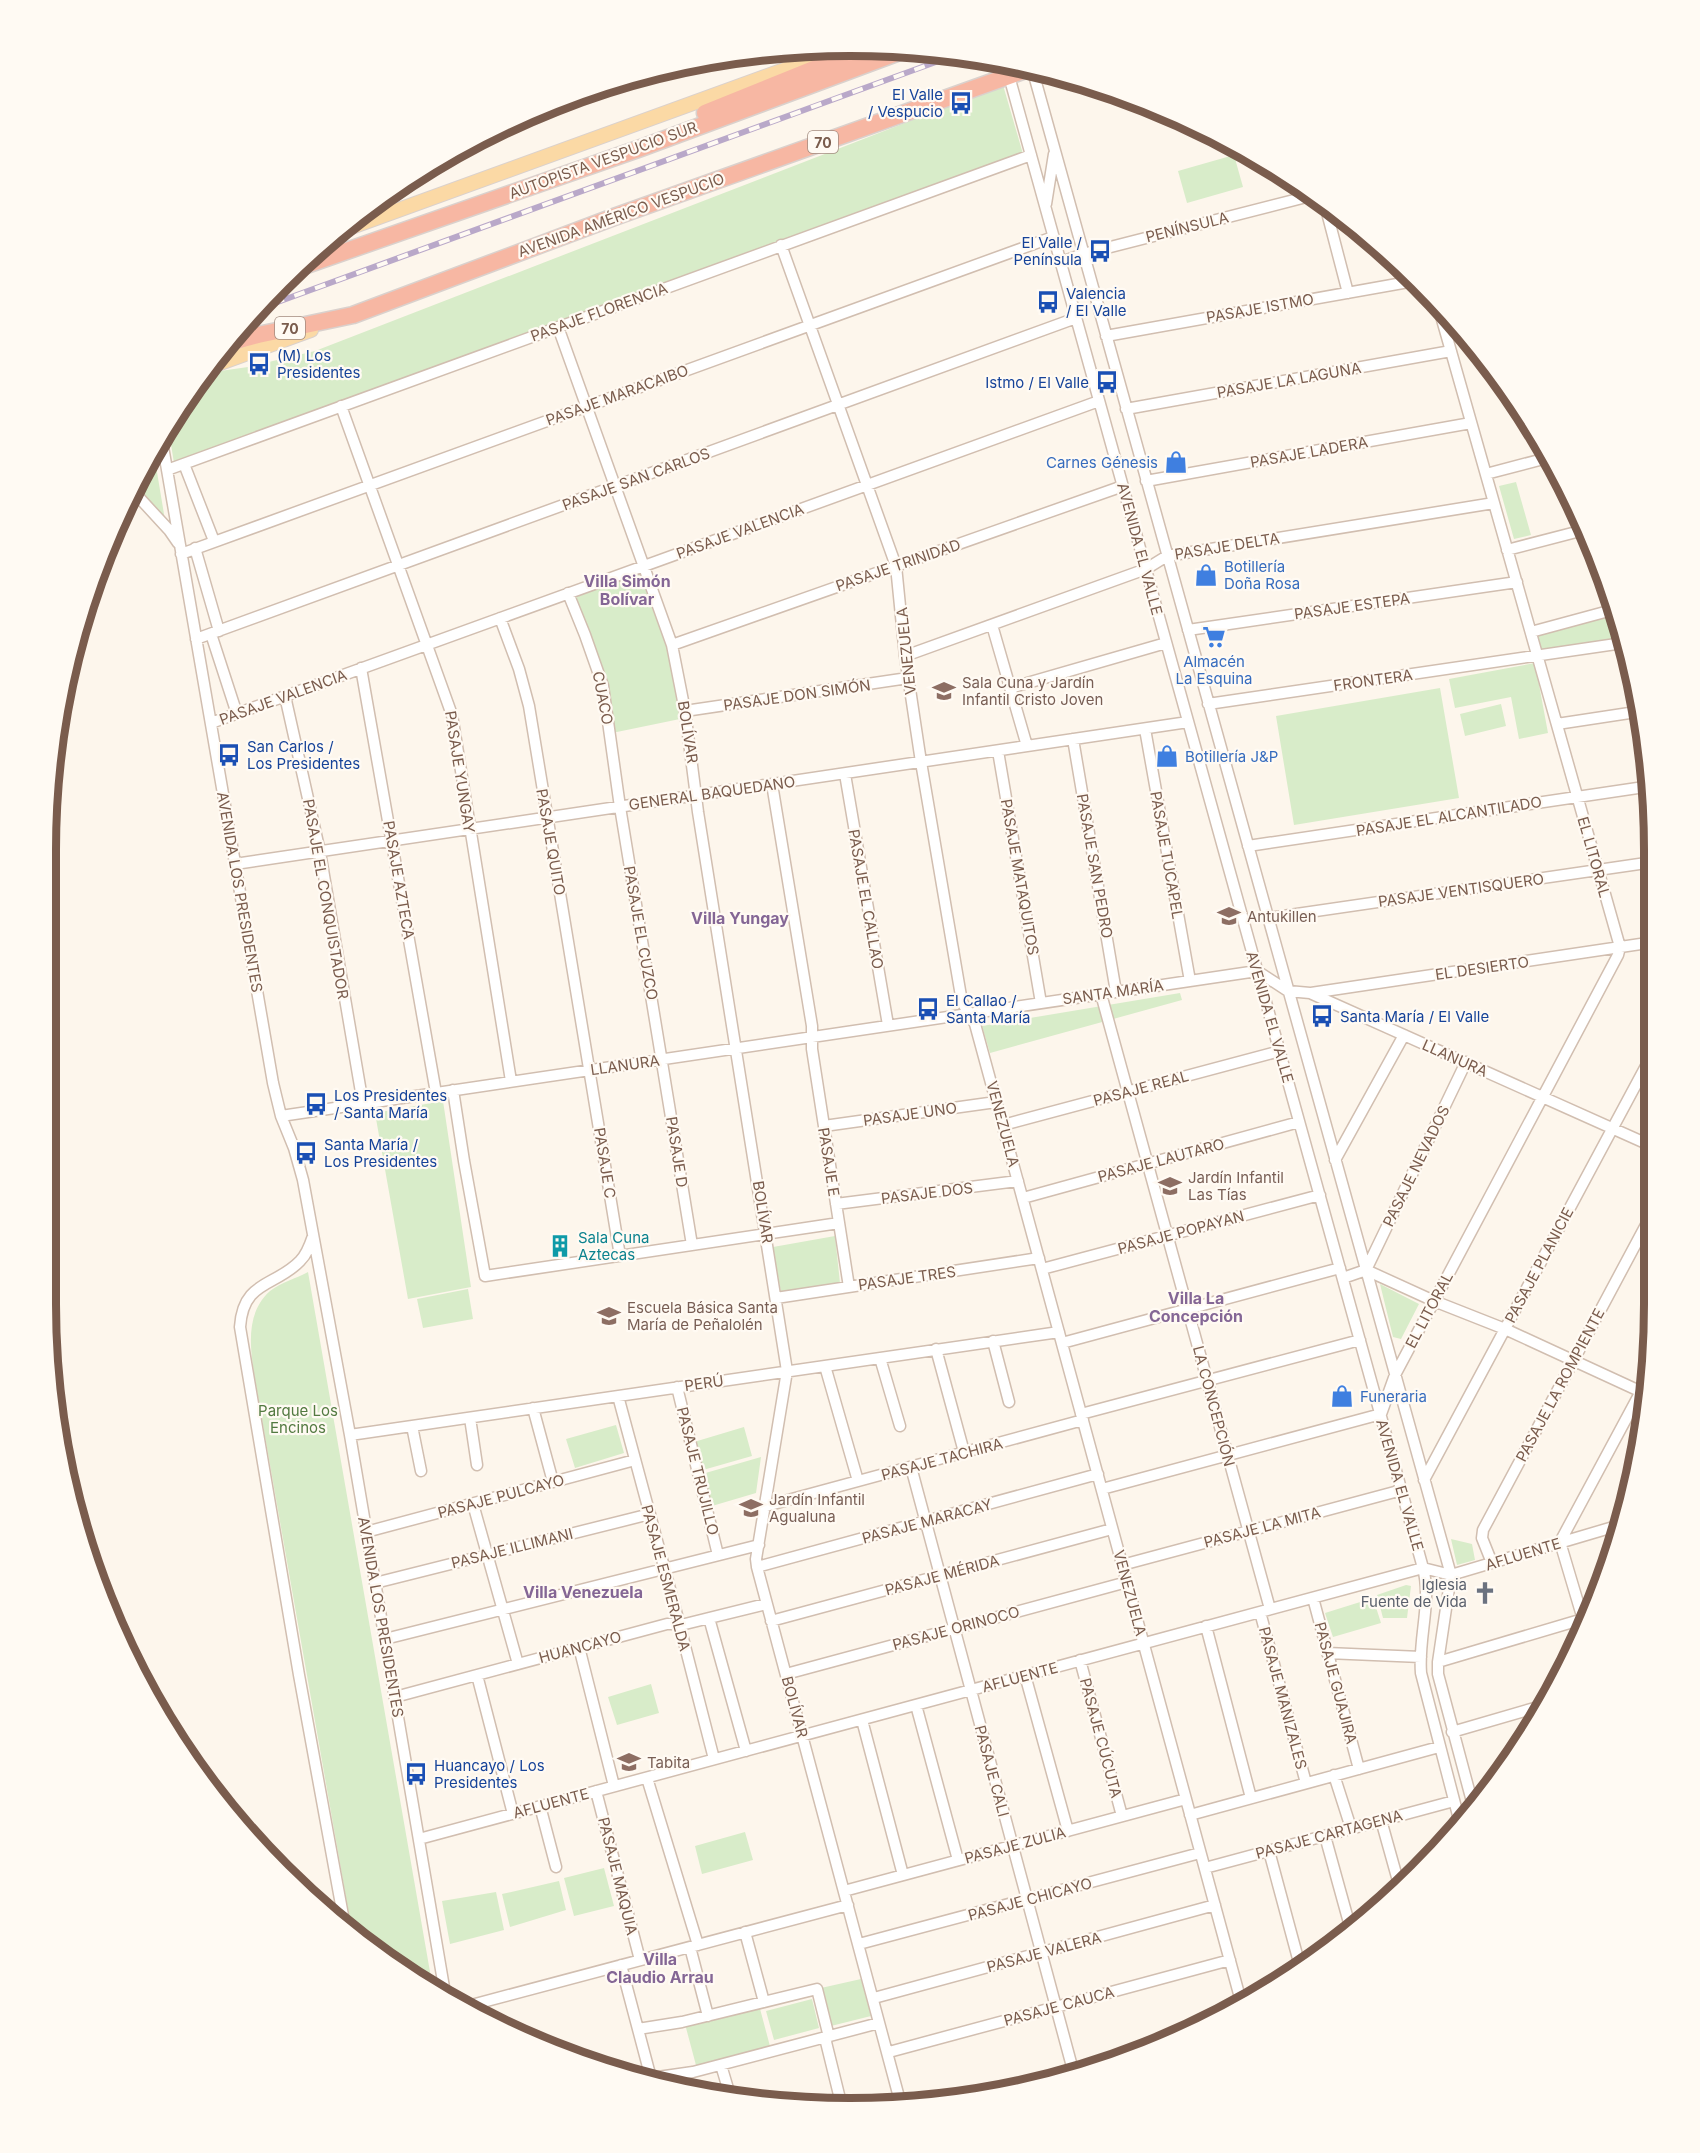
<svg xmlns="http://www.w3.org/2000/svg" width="1700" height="2153" viewBox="0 0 1700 2153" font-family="Inter,sans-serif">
<rect width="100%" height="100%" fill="#fdf6ec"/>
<!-- green -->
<path fill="#d8ecc9" d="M1003,85L1023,154L174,463L168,426L202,379L220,371L248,367L315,351Z
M1234,155L1243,187L1187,203L1178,171Z
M153,448L165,520L135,487Z
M1516,482L1531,535L1514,539L1499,486Z
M639,572L668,651L680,719L612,733L572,599Z
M1617,614L1622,638L1542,651L1538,636Z
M1535,663L1548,733L1519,739L1511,697L1455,708L1449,679Z
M1440,688L1459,798L1294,825L1276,716Z
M1501,704L1506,726L1465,736L1460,714Z
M1180,993L1182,1000L990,1053L982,1026Z
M443,1101L471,1287L408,1299L375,1113Z
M835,1236L840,1283L781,1293L773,1247Z
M308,1272L433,1989L351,1926L256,1385C251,1354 243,1315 270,1291C280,1283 297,1278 308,1272Z
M1380,1284L1419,1304L1401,1339L1393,1337Z
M468,1289L473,1319L423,1328L417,1299Z
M616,1425L624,1453L575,1468L566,1439Z
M744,1427L752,1456L703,1470L694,1442Z
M761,1457L756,1493L712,1506L702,1474Z
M1451,1539L1472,1544L1475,1560L1457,1565Z
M1406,1585L1411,1586L1407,1618H1383L1377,1595Z
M1373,1598L1381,1623L1333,1637L1325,1613Z
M651,1684L659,1713L617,1725L608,1697Z
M745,1832L753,1860L702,1874L695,1846Z
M604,1868L614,1906L574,1916L564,1878Z
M559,1881L566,1910L510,1927L502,1894Z
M496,1892L504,1930L450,1944L442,1901Z
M861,1979L871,2016L831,2026L821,1988Z
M812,1999L819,2028L774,2040L766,2011Z
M759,2005L771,2050L697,2069L685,2024Z"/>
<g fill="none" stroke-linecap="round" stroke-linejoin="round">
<!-- minor casing -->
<g stroke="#d1beb0" stroke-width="13">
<path id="minor" d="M1032,68L1451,1575L1438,1662V1674L1474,1809
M1009,76L1423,1568C1432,1602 1418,1638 1421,1673L1460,1823
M1324,201L1348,293
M1046,204L1054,154
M781,245L896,566L905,656L921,762L962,1002L975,1024L1242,2005
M1061,262L1083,254L1314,195
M558,327L672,645L685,711L698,812L787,1371L756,1559L757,1567L900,2101
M1106,336L1414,281
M341,406L452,715L511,1081
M1126,409L1451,351
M161,435L273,1083L281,1116L294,1148L303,1180L350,1435L446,1999
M184,464L214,541
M167,470L1031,155
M1486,474L1551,457
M1146,481L1471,423
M133,491L169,530L178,543
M195,548L219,631
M1507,550L1584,530
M181,554L1053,237
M568,593L585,635L603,686L620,807L692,1245
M500,618L519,669L529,706L620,1256
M992,625L1027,746
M1188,630L1517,582
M1531,632L1616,609
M211,634L237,714
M196,639L1076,318
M672,645L1123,486
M905,656L1146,569L1167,556L1494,503
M361,668L436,1093
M1010,688L1166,643
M285,696L320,852L363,1104
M1208,704L1623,643
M685,711L908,678
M211,723L1099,401
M1557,724L1636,712
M1145,729L1190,981
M1073,739L1116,992
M998,751L1041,1003
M845,774L888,1025
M772,784L812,1026V1049L849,1287
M1248,846L1651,786
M235,864L1188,722
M1268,918L1653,862
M1311,993L1654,942
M1101,994L1270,1609
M453,1090L464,1161L485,1276L839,1223
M281,1116L1257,971L1288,991L1310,993L1654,1147
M1003,1125L1280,1051
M824,1126L996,1102
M1335,1160L1404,1035
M1023,1198L1299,1122
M836,1204L1018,1181
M313,1236C310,1245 307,1254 300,1261C275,1287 243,1280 240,1327L299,1675L344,1921
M1042,1269L1320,1195
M1366,1270L1434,1301L1505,1329L1646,1394
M1366,1270L1466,1062
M1343,1278L1366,1270
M776,1298L1039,1258
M993,1341L1009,1402
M1062,1343L1340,1268
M936,1349L964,1452
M880,1358L900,1426
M825,1366L858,1481
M677,1387L718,1555
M618,1396L677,1615L714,1759
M533,1408L553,1482
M1081,1414L1360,1340
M470,1418L477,1465
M412,1426L421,1471
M350,1435L1059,1332
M911,1467L1074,2074
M1424,1480L1654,1051
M1102,1489L1381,1414L1395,1375L1618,955L1620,947L1437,302
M473,1504L518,1664
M766,1506L1083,1420
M366,1532L635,1460
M1492,1563L1482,1538L1483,1530L1655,1208
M1122,1565L1402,1490
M757,1567L1098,1474
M375,1583L650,1514
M1313,1598L1359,1769
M1260,1612L1306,1783
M709,1618L746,1751
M771,1621L1112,1529
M1206,1626L1251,1798
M1585,1626L1560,1542L1647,1380
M385,1639L759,1545
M579,1647L614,1786
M1327,1653L1421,1657
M1080,1660L1122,1816
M1438,1662L1583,1619
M786,1674L1127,1582
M477,1675L513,1814
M1025,1675L1068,1831
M395,1697L667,1624H685L766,1604
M916,1705L958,1860
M862,1720L903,1875
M1452,1732L1538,1707
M1334,1775L1351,1828
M647,1778L698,1945
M596,1791L640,1960
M540,1806L556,1867
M1190,1815L1439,1747
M1381,1820L1400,1888
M1325,1836L1351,1930
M419,1839L1423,1568L1451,1575L1620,1525
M1269,1851L1300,1966
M1205,1868L1454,1801
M844,1891L1186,1799
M745,1932L764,2002
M859,1944L1200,1853
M690,1947L708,2016
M621,1965L652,2082
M874,1998L1215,1905
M464,2007L848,1905
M638,2029L682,2022L817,1989L829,2037
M825,2038L842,2107
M889,2052L1230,1960
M721,2065L729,2092
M651,2078L693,2072L879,2023
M1054,2081L1072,2075"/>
</g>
<!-- major casing -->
<g stroke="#dad1cd" stroke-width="16">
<path id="major" d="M335,233L842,49
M212,366L311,330"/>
</g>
<!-- highway casing -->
<g stroke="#dad1cd" stroke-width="19">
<path id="highway" d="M705,113L866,48
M295,269L641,148L910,48
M228,343L258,335L353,315L614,217L1031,68"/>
</g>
<!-- minor -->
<use href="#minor" stroke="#fff" stroke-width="10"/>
<!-- major -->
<use href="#major" stroke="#fbd9a5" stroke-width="14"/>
<!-- highway -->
<use href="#highway" stroke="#f7b7a3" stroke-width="16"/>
<!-- rail casing -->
<g stroke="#b9a8c9" stroke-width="6">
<path id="rail" d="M253,311L955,55"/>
</g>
<!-- rail -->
<use href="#rail" stroke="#fffaf3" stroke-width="4" stroke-dasharray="11" stroke-linecap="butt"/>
</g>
<!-- icons -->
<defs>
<g id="bus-bare" transform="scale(1.8)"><path d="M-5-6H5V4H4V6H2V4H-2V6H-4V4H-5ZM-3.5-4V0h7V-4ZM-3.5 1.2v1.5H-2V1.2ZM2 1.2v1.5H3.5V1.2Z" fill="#1a4fb4" stroke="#fffaf3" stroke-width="2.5" paint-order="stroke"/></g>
<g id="shop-bare" transform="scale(1.8)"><path d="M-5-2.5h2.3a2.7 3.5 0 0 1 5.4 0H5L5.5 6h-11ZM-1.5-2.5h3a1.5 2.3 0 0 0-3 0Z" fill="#3f7fe0" stroke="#fffaf3" stroke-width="2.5" paint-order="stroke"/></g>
<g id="supermarket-bare" transform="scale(1.8)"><path d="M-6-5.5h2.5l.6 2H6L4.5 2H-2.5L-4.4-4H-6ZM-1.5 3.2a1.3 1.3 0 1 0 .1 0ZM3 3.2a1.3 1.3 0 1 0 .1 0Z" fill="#3f7fe0" stroke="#fffaf3" stroke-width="2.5" paint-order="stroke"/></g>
<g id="school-bare" transform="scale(1.8)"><path d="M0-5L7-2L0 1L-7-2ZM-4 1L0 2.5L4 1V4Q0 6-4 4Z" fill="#8d6e63" stroke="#fffaf3" stroke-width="2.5" paint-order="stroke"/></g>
<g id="building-bare" transform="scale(1.8)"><path d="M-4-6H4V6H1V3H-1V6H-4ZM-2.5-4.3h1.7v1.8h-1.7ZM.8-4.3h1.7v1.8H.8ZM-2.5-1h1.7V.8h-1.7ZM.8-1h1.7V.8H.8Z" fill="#0f9aa8" stroke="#fffaf3" stroke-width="2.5" paint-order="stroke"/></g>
<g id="church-bare" transform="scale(1.8)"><path d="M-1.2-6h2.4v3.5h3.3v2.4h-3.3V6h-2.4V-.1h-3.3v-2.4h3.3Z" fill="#6b7280" stroke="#fffaf3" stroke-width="2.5" paint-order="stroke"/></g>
</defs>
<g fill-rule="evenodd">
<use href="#bus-bare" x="961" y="103"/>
<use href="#bus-bare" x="1100" y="251"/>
<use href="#bus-bare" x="1048" y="302"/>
<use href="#bus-bare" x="259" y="364"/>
<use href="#bus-bare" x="1107" y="382"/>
<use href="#shop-bare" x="1176" y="462"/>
<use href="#shop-bare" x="1206" y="575"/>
<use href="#supermarket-bare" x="1214" y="637"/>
<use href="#school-bare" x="944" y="691"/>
<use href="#bus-bare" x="229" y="755"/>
<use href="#shop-bare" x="1167" y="756"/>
<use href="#school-bare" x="1229" y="916"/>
<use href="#bus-bare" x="928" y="1009"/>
<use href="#bus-bare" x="1322" y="1016"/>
<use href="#bus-bare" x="316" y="1104"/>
<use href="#bus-bare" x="306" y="1153"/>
<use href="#school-bare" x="1170" y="1186"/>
<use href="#building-bare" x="560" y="1246"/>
<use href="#school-bare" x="609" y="1316"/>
<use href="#shop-bare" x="1342" y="1396"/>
<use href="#school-bare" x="751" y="1508"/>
<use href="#church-bare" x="1485" y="1593"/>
<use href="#school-bare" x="629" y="1762"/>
<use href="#bus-bare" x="416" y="1774"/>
</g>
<g text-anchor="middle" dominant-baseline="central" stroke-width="4.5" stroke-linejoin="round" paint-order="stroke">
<!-- shield labels -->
<g fill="#fffaf3" stroke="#a28b7f" stroke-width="1.5">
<rect x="808" y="131" width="30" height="22" rx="4.5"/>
<rect x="275" y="317" width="30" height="22" rx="4.5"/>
</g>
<g font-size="14" font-weight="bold" fill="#7a5c4d">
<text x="823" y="142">70</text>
<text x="290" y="328">70</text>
</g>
<!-- transit labels -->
<g font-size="15" fill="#164399" stroke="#fffaf3" text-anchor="start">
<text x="943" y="94" text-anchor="end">El Valle<tspan x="943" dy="17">/ Vespucio</tspan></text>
<text x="1082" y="242" text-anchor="end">El Valle /<tspan x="1082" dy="17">Península</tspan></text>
<text x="1066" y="293">Valencia<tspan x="1066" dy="17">/ El Valle</tspan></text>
<text x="277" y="355">(M) Los<tspan x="277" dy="17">Presidentes</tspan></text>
<text x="1089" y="382" text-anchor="end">Istmo / El Valle</text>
<text x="247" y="746">San Carlos /<tspan x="247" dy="17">Los Presidentes</tspan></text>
<text x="946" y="1000">El Callao /<tspan x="946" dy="17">Santa María</tspan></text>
<text x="1340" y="1016">Santa María / El Valle</text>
<text x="334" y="1095">Los Presidentes<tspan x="334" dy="17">/ Santa María</tspan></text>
<text x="324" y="1144">Santa María /<tspan x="324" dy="17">Los Presidentes</tspan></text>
<text x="434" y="1765">Huancayo / Los<tspan x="434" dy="17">Presidentes</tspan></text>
</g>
<!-- street labels -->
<g font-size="15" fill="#7a5c4d" stroke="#fffaf3">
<text transform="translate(603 160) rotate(-20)">AUTOPISTA VESPUCIO SUR</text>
<text transform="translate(621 215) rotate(-20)">AVENIDA AMÉRICO VESPUCIO</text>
<text transform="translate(1187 227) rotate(-14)">PENÍNSULA</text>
<text transform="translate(1260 308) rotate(-10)">PASAJE ISTMO</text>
<text transform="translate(599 312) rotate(-20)">PASAJE FLORENCIA</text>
<text transform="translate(1289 380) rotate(-10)">PASAJE LA LAGUNA</text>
<text transform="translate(617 395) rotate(-20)">PASAJE MARACAIBO</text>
<text transform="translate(1309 452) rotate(-10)">PASAJE LADERA</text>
<text transform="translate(636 479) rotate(-20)">PASAJE SAN CARLOS</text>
<text transform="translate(740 531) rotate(-20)">PASAJE VALENCIA</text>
<text transform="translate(1227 546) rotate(-9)">PASAJE DELTA</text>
<text transform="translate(1140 549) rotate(75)">AVENIDA EL VALLE</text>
<text transform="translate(898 565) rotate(-19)">PASAJE TRINIDAD</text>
<text transform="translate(1352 606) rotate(-8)">PASAJE ESTEPA</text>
<text transform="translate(906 651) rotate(-96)">VENEZUELA</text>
<text transform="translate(1373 680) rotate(-8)">FRONTERA</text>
<text transform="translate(797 695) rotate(-8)">PASAJE DON SIMÓN</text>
<text transform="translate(283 697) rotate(-20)">PASAJE VALENCIA</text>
<text transform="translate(603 698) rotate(79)">CUACO</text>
<text transform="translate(688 732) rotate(81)">BOLÍVAR</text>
<text transform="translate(460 772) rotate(81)">PASAJE YUNGAY</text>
<text transform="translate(712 793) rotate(-8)">GENERAL BAQUEDANO</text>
<text transform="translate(1449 816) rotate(-9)">PASAJE EL ALCANTILADO</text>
<text transform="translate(551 842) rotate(80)">PASAJE QUITO</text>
<text transform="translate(1167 855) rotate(80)">PASAJE TUCAPEL</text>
<text transform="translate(1594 857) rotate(74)">EL LITORAL</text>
<text transform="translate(1095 866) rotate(80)">PASAJE SAN PEDRO</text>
<text transform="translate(1020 877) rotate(80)">PASAJE MATAQUITOS</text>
<text transform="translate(399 880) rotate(80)">PASAJE AZTECA</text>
<text transform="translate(1461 890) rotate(-8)">PASAJE VENTISQUERO</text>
<text transform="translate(240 892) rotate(80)">AVENIDA LOS PRESIDENTES</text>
<text transform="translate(326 899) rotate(80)">PASAJE EL CONQUISTADOR</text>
<text transform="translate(866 899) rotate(80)">PASAJE EL CALLAO</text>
<text transform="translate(641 933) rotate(80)">PASAJE EL CUZCO</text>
<text transform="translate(1482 968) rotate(-8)">EL DESIERTO</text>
<text transform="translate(1113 992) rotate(-8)">SANTA MARÍA</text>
<text transform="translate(1270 1017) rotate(74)">AVENIDA EL VALLE</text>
<text transform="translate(1455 1058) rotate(24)">LLANURA</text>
<text transform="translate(625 1065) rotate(-8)">LLANURA</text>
<text transform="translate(1141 1088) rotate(-15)">PASAJE REAL</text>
<text transform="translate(910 1114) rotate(-8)">PASAJE UNO</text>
<text transform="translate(1003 1124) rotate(75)">VENEZUELA</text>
<text transform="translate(677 1152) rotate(81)">PASAJE D</text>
<text transform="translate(1161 1160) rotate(-15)">PASAJE LAUTARO</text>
<text transform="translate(829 1162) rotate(81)">PASAJE E</text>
<text transform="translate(605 1163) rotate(81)">PASAJE C</text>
<text transform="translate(1416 1166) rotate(-64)">PASAJE NEVADOS</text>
<text transform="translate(927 1193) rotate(-7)">PASAJE DOS</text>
<text transform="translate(763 1212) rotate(81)">BOLÍVAR</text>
<text transform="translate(1181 1232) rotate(-15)">PASAJE POPAYAN</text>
<text transform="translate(1539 1265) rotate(-62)">PASAJE PLANICIE</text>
<text transform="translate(907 1278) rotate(-8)">PASAJE TRES</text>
<text transform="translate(1429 1310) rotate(-62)">EL LITORAL</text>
<text transform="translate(704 1383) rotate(-8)">PERÚ</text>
<text transform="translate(1560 1385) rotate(-62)">PASAJE LA ROMPIENTE</text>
<text transform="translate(1214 1406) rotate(75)">LA CONCEPCIÓN</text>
<text transform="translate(942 1459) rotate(-15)">PASAJE TACHIRA</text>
<text transform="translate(698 1471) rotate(76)">PASAJE TRUJILLO</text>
<text transform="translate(1400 1485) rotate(74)">AVENIDA EL VALLE</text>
<text transform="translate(501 1496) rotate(-15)">PASAJE PULCAYO</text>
<text transform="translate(927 1521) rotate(-15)">PASAJE MARACAY</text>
<text transform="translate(1262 1527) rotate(-15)">PASAJE LA MITA</text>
<text transform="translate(512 1548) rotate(-14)">PASAJE ILLIMANI</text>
<text transform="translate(1523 1554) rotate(-17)">AFLUENTE</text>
<text transform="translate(942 1575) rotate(-15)">PASAJE MÉRIDA</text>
<text transform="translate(666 1578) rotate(75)">PASAJE ESMERALDA</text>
<text transform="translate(1130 1593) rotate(75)">VENEZUELA</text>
<text transform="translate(381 1617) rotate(80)">AVENIDA LOS PRESIDENTES</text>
<text transform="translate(956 1628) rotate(-15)">PASAJE ORINOCO</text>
<text transform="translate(580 1647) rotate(-15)">HUANCAYO</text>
<text transform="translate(1020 1677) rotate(-15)">AFLUENTE</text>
<text transform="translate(1336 1683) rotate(75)">PASAJE GUAJIRA</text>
<text transform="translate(1283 1698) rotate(75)">PASAJE MANIZALES</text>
<text transform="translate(795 1707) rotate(75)">BOLÍVAR</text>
<text transform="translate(1101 1738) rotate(75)">PASAJE CÚCUTA</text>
<text transform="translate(992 1771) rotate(75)">PASAJE CALI</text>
<text transform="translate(551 1803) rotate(-15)">AFLUENTE</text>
<text transform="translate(1329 1834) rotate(-15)">PASAJE CARTAGENA</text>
<text transform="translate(1015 1845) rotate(-15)">PASAJE ZULIA</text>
<text transform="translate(618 1876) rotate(76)">PASAJE MAQUIA</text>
<text transform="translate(1030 1899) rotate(-15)">PASAJE CHICAYO</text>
<text transform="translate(1044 1952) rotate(-15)">PASAJE VALERA</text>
<text transform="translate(1059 2006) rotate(-15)">PASAJE CAUCA</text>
</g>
<!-- shop labels -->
<g font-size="15" fill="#366cbe" stroke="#fffaf3" text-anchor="start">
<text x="1158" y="462" text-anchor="end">Carnes Génesis</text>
<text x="1224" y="566">Botillería<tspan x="1224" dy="17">Doña Rosa</tspan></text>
<text x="1214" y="661" text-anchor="middle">Almacén<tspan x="1214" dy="17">La Esquina</tspan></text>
<text x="1185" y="756">Botillería J&amp;P</text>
<text x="1360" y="1396">Funeraria</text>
</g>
<!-- education labels -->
<g font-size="15" fill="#785e54" stroke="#fffaf3" text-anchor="start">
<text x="962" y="682">Sala Cuna y Jardín<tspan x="962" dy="17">Infantil Cristo Joven</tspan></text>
<text x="1247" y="916">Antukillen</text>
<text x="1188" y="1177">Jardín Infantil<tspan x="1188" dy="17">Las Tías</tspan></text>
<text x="627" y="1307">Escuela Básica Santa<tspan x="627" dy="17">María de Peñalolén</tspan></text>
<text x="769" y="1499">Jardín Infantil<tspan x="769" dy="17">Agualuna</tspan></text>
<text x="647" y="1762">Tabita</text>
</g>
<!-- culture labels -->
<g font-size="15" fill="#0d838f" stroke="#fffaf3" text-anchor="start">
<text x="578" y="1237">Sala Cuna<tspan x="578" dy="17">Aztecas</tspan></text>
</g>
<!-- park labels -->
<g font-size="15" fill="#537a41" stroke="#fffaf3">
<text x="298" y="1410">Parque Los<tspan x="298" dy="17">Encinos</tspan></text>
</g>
<!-- worship labels -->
<g font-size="15" fill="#5b616d" stroke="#fffaf3" text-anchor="end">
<text x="1467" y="1584">Iglesia<tspan x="1467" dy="17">Fuente de Vida</tspan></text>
</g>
<!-- neighbourhood labels -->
<g font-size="16" font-weight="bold" fill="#846695" stroke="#fffaf3">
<text x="627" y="581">Villa Simón<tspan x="627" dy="18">Bolívar</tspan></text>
<text x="740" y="918">Villa Yungay</text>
<text x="1196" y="1298">Villa La<tspan x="1196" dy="18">Concepción</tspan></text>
<text x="583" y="1592">Villa Venezuela</text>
<text x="660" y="1959">Villa<tspan x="660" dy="18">Claudio Arrau</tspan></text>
</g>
</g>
<!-- crop -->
<path d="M0 0H1700V2153H0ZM850 56H850A794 794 0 0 1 1644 850V1304A794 794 0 0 1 850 2098H850A794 794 0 0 1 56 1304V850A794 794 0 0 1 850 56Z" fill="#fffaf3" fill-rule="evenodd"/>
<path fill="none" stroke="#7a5c4d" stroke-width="8" d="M850 56H850A794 794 0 0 1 1644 850V1304A794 794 0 0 1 850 2098H850A794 794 0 0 1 56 1304V850A794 794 0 0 1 850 56Z"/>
</svg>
